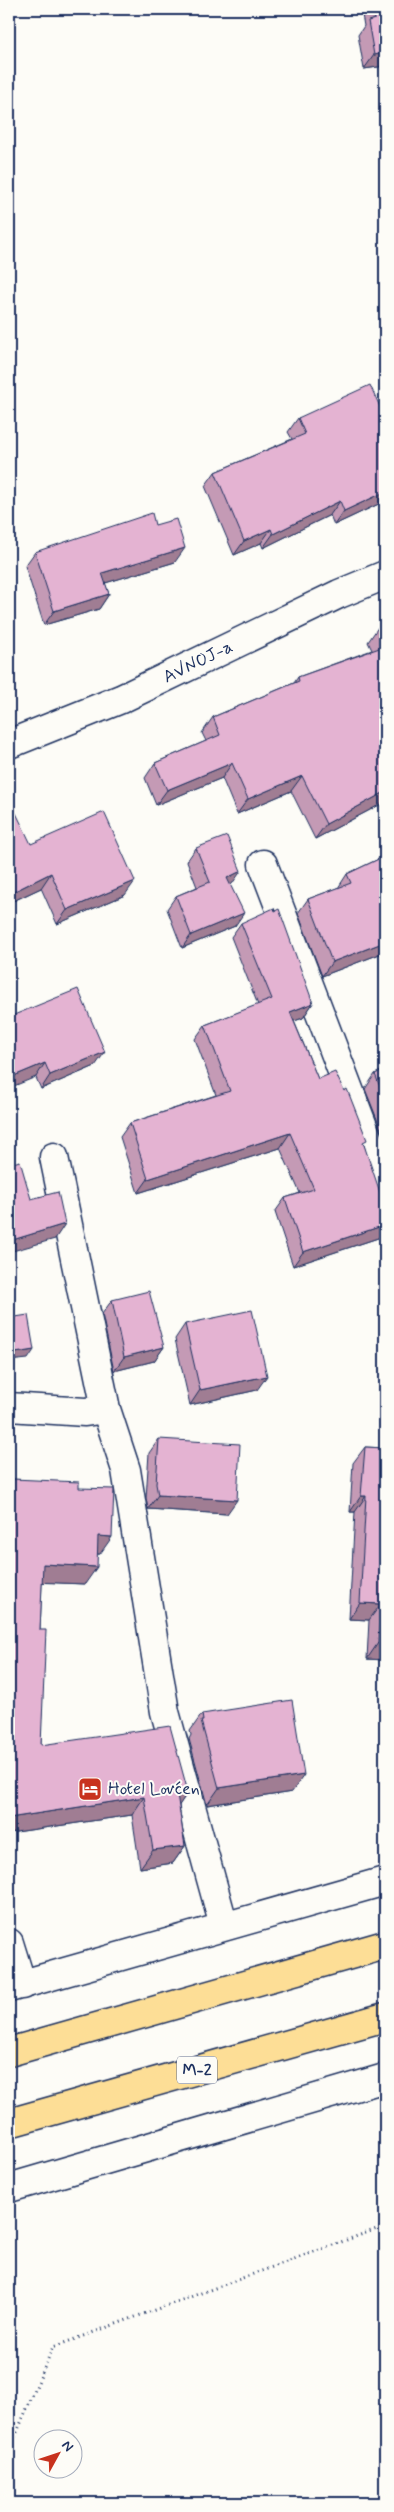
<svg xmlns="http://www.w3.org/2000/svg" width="394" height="2512" viewBox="0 0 394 2512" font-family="Mynerve,sans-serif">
<rect width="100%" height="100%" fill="#fdfcf7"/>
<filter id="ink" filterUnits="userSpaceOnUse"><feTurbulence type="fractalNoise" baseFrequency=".02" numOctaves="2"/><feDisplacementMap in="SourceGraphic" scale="10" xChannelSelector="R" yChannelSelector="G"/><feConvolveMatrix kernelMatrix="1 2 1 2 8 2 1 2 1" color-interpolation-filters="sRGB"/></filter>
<g filter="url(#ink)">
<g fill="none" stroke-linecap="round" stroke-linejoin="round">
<!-- minor casing -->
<g stroke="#1b2f5e" stroke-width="31">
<path id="minor" d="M9,744L121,699L339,594L385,575
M263,864L385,1184
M54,1157L106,1409L126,1470L165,1712L224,1926
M9,1407L85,1412L106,1409
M9,1943L22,1985
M9,1988L385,1881
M9,2188L385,2078"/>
</g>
<!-- major casing -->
<g stroke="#1b2f5e" stroke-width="31">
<path id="major" d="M9,2052L385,1945
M9,2123L385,2017"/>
</g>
<!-- path -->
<path stroke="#1b2f5e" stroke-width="3" stroke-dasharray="1 4" stroke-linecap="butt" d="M9,2451L53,2347L385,2226"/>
<!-- minor -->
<use href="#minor" stroke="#fdfcf7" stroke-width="28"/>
<!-- major -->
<use href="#major" stroke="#fdde96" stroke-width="28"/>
</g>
<!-- wall -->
<path fill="#c49ab5" stroke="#1b2f5e" d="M361,9H385V66L364,69L358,35L364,26Z
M385,410V501L334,525L330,515L263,548L261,543L234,555L205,486L215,472L292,439L288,432L298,418L382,411Z
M155,525L175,562L105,583L109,594L99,609L44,625L25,566L35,552Z
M385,624V802L315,839L291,791L237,814L222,778L156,805L145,778L155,763L206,741L202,733L213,717L294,683L298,677L372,650L368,642L379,626Z
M9,816L31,844L125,895L57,924L41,888L9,903Z
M196,848L232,884L230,885L235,926L182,948L167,909L176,896L197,887L187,861Z
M385,856V952L322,976L298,913L308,899L338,888L347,874Z
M241,923L313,1003L303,1018L294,1021L318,1079L364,1144L381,1237L293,1266L275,1212L285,1198L300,1193L280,1148L138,1193L120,1137L130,1123L216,1095L195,1039L205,1025L258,1005L231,937Z
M9,1017L95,1066L41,1089Z
M385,1069V1139L365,1089L375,1074Z
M112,1300L164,1347L154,1361L114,1371L102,1314Z
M185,1324L257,1390L190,1405L175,1339Z
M159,1439L227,1514L148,1509L146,1498L149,1453Z
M365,1447L385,1448V1660L367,1659L369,1620L349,1619L355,1512H350L353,1463Z
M13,1479L79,1488L100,1554H97L85,1584L42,1582L40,1630L41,1745L188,1792L179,1805L185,1846L173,1863L140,1868L132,1815L9,1833V1485Z
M202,1714L292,1792L207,1805L189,1739L191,1735L190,1731Z"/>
<!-- shaded-wall -->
<path fill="#a07d93" stroke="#1b2f5e" d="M385,53V66L364,69L374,55Z
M385,492V501L334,525L344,511Z
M340,501L330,515L263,548L273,534Z
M271,529L261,543L234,555L244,541Z
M185,548L175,562L92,587L102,573Z
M109,594L99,609L44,625L54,611Z
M232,763L222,778L156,805L167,790Z
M302,776L291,791L237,814L248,799Z
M385,792V802L315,839L326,824Z
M241,871L232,884L218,892L227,878Z
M51,873L41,888L9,903V894Z
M135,881L125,895L57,924L67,910Z
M244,913L235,926L182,948L191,935Z
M385,942V952L322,976L332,962Z
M313,1003L303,1018L280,1026L290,1012Z
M105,1052L95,1066L41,1089L50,1075Z
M45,1063L36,1077L9,1088V1078Z
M290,1133L280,1148L138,1193L148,1179Z
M65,1224L55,1239L9,1252V1241Z
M385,1225V1231L381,1237L293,1266L303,1252Z
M164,1347L154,1361L114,1371L124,1357Z
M34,1350L28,1359L9,1361V1354Z
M267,1376L257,1390L190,1405L200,1390Z
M158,1495L237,1500L227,1514L148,1509Z
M361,1496H366L355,1512H350Z
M98,1536L112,1537L100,1554H86Z
M43,1564L97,1567L85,1584L31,1582Z
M360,1603L381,1604L369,1620L349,1619Z
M378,1643L385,1644V1660L367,1659Z
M304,1775L292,1792L207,1805L219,1788Z
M188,1792L176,1810L177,1794Z
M144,1797L132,1815L9,1833V1818Z
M185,1846L173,1863L140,1868L153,1850Z"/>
<!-- building -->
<path fill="#e4b3d2" stroke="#1b2f5e" d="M374,9H385V53L374,55L368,21L375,19Z
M370,385L382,411L385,410V492L344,511L340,501L273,534L271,529L244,541L215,472L305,434L298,418Z
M152,513L155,525L176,519L185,548L102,573L109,594L54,611L35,552Z
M385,624V642L379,626Z
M385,646V792L326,824L302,776L248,799L232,763L167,790L155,763L220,735L213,717L299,681L298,677Z
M104,812L135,881L67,910L51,873L9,894V816L16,813L31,844Z
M227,836L241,871L227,878L244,913L191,935L176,896L210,882L196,848Z
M385,856V942L332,962L308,899L351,883L347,874Z
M274,908L275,911L279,909L313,1003L290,1012L318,1079L335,1072L344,1091L347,1089L367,1140L363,1142L385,1207V1225L303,1252L285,1198L314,1189L290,1133L148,1179L130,1123L230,1091L205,1025L272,999L241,923Z
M78,989L105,1052L50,1075L45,1063L9,1078V1017Z
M385,1069V1100L375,1074Z
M20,1161L31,1199L58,1192L65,1224L9,1241V1164Z
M149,1291L164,1347L124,1357L112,1300Z
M252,1310L267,1376L200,1390L185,1324Z
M28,1315L34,1350L9,1354V1318Z
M159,1439L240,1444L237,1500L158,1495L156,1484Z
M365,1447L385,1448V1644L378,1643L381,1604L360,1603L366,1496H361Z
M13,1479L79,1482V1488L114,1489L112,1537L98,1536L97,1567L43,1564L40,1630H46L41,1745L170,1726L188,1792L177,1794L185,1846L153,1850L144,1797L9,1818V1520L11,1521Z
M292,1700L304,1775L219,1788L201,1721H203L202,1714Z"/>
</g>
<!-- icons -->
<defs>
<g id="hotel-square" transform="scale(1.25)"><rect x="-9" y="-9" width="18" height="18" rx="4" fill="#c8321e" stroke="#fdfcf7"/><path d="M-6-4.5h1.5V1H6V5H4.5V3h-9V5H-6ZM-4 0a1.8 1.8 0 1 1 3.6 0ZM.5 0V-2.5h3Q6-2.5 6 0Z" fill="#fff"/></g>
</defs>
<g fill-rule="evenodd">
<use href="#hotel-square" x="90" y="1789"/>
</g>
<g text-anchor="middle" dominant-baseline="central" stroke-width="4" stroke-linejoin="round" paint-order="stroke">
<!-- shield labels -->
<rect fill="#fdfcf7" stroke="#5f6c8c" stroke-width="1" x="177" y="2056.5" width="40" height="27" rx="4"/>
<g font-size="16" font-weight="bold" fill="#1b2f5e">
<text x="197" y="2070">M-2</text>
</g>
<!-- street labels -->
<g font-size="18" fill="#1b2f5e" stroke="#fdfcf7">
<text transform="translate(198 662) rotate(-26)">AVNOJ-a</text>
</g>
<!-- poi labels -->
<g font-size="18" fill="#1b2f5e" stroke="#fdfcf7" text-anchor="start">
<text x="108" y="1789">Hotel Lovćen</text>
</g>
</g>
<!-- margin -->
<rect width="394" height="2512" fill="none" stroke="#fdfcf7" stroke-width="30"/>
<rect x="15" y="15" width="364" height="2482" fill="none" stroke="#1b2f5e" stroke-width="2" filter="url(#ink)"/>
<!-- north arrow -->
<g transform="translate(58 2454) rotate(50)"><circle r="24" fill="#fdfcf7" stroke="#a3aaba"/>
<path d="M0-4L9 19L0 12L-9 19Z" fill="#c8321e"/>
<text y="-8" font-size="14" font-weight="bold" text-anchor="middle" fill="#1b2f5e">N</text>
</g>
</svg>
